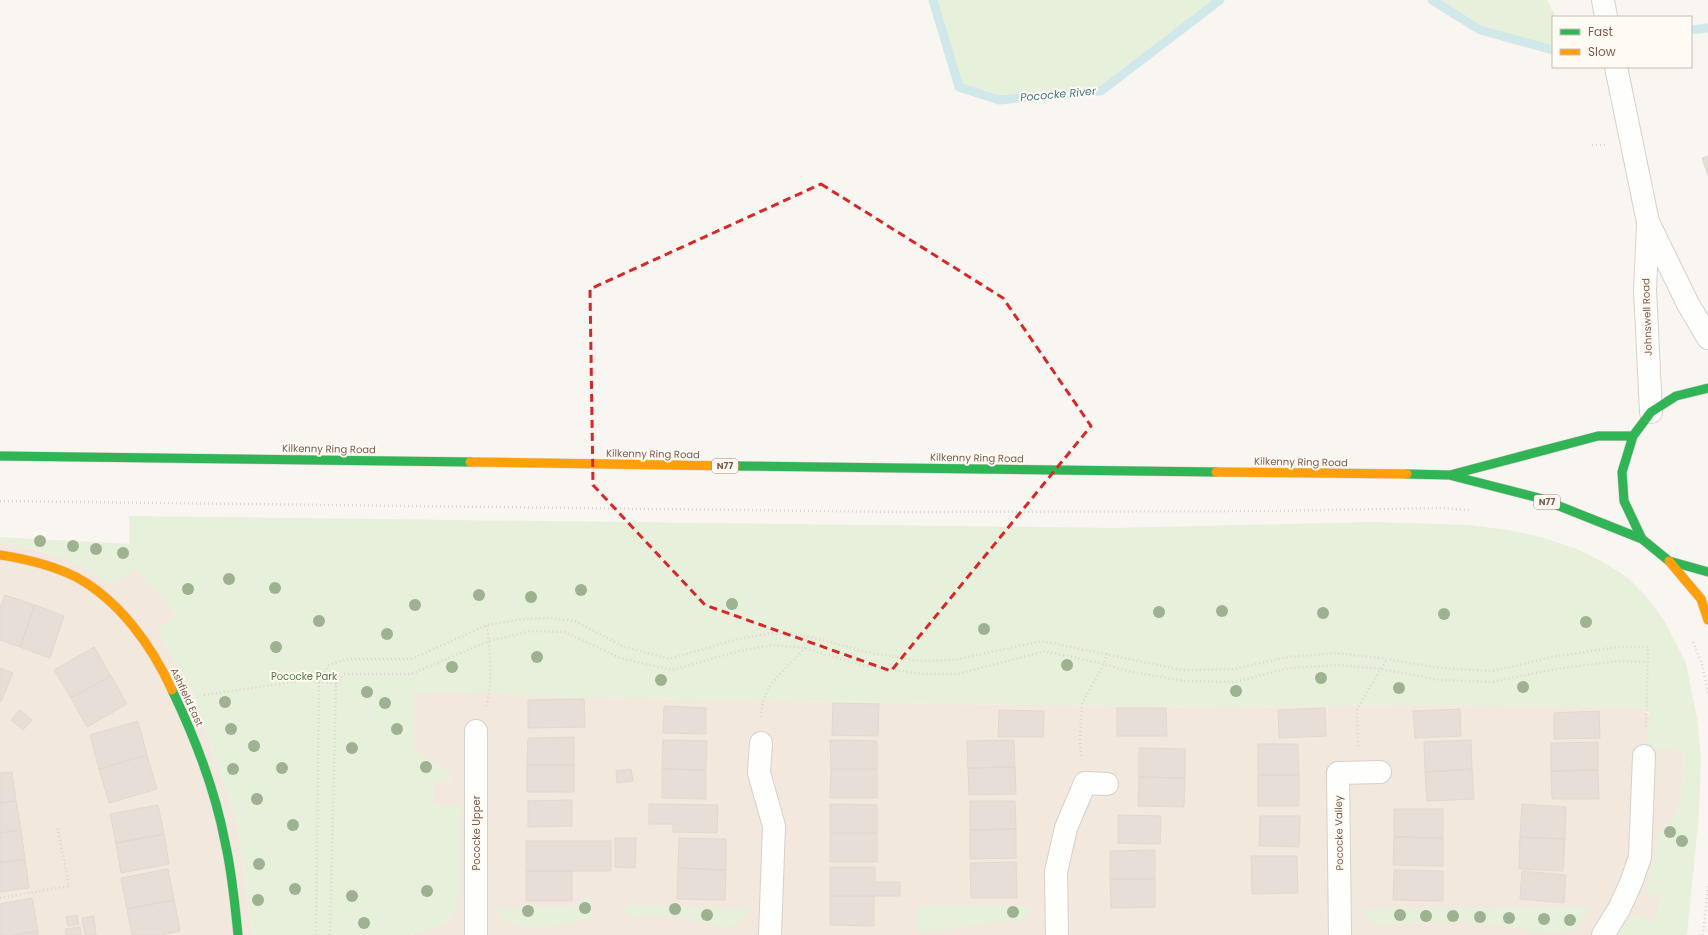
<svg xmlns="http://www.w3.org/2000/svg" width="1708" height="935" viewBox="0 0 1708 935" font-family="Poppins,sans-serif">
<rect width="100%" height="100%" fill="#f9f5f0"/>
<!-- residential -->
<path fill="#f2e8de" d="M0,542L22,546L65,558L95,573L107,583L117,582L136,567L176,615L157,631L190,687L237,821L252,935H0Z
M414,692H495L534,696L943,704L1226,707L1427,705L1642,708L1684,750L1681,803L1675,817L1664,826L1646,892L1663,897L1655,923L1627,914L1615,935H410L414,934L460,807L433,805L434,782L453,780L446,771L424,759L414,747Z"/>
<!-- green -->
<path fill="#e7f0db" d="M933,0H1220L1101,91L999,100L959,87Z
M1432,0H1547L1556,17H1553V50L1480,30Z
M129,516L1115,528L1373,522L1469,525L1508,530L1541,537L1577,549L1601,561L1627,577L1647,597L1665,622L1686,663L1697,718L1701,758L1699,814L1687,935H1615L1627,914L1655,923L1663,897L1646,892L1659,837L1664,826L1675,817L1681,803L1684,750L1647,749L1649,713L1642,708L1427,705L1226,707L943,704L534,696L495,692L414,693V747L424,759L446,771L453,780L434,782L433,805L460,807L459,897C454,930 437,927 410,935H252L237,821L190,687L157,631L176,615L136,567L117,583H107C76,559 39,548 0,542V537L129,544Z
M590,895L592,919C560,924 527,935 498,918L496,909L574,906Z
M626,905L751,909L740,923L727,927L662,915L626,917Z
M918,906H1032L1029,913L1020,920L987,923L943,931L918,932Z
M1591,907C1585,917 1581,928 1569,931C1553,935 1537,932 1521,929C1490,923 1457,921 1426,922C1407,923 1389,928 1371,924L1361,909Z"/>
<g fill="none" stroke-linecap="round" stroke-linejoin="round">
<!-- stream -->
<path stroke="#d0e8ea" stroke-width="9" d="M933,0L959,87L999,100L1101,91L1220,0
M1432,0L1480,30L1553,50
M1691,30L1708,28"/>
</g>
<!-- building -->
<path fill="#e6ded7" stroke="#e2d8d2" d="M1708,156V176L1702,158Z
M5,595L35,605L20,647L0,640V608Z
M35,605L64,616L50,658L20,647Z
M94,647L111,676L71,698L54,670Z
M0,668L13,673L1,702L0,701Z
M111,676L127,704L87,727L71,698Z
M584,699L585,727L528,728V700Z
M833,703L879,704L878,736L832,735Z
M664,706L706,708V734L663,733Z
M1117,708H1166L1167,736H1117Z
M1325,708L1326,736L1279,738L1278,710Z
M1460,709L1461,736L1415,738L1413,711Z
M20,710L32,720L23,730L11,720Z
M999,710L1044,711L1043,737H998Z
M1599,711L1600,738L1554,739V713Z
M138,721L147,755L99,769L90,735Z
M574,737V765H527L528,738Z
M663,740L707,741L706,770L662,769Z
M830,740L877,741V769H831Z
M1014,740L1015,767L968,768L967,741Z
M1471,740L1472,769L1425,772L1424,742Z
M1598,742V770L1551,771V743Z
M1258,744H1298L1299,775H1258Z
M1139,748L1185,749V778L1139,777Z
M147,755L157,789L109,803L99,769Z
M527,765H574V792H527Z
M1015,767L1016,794L969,795L968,768Z
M631,769L633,781L617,783L616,771Z
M662,769L706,770V799L662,798Z
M831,769H877V798H830Z
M1472,769L1474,799L1427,801L1425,772Z
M1598,770L1599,799H1552L1551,771Z
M12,772L16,801L0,803V773Z
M1258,775H1299V806H1258Z
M1139,777L1185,778L1184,807L1138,806Z
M572,800V826L528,827V801Z
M16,801L21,830L0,833V803Z
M970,801H1015L1016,829L970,830Z
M649,804L718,805L717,833L673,832V824H649Z
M830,804L877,805V833H830Z
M1522,804L1566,807L1565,839L1520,837Z
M158,805L164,834L116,843L110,814Z
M1394,809H1443V838L1394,837Z
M1118,815L1161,816L1160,844L1118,843Z
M1260,816H1300L1299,847L1259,846Z
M1016,829V858L970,859V830Z
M21,830L25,859L0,863V833Z
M830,833H877V862H830Z
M164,834L169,864L121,873L116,843Z
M1394,837L1443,838V866L1393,865Z
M1520,837L1565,839L1563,871L1519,869Z
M615,838H636L635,868L615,867Z
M679,838L726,839V870L678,868Z
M526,841H611V871H526Z
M1155,850V879H1110V851Z
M1251,856H1297L1298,893L1252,894Z
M25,859L29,888L0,892V863Z
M1016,862L1017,898H971L970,863Z
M830,867H875V882H900V896H830Z
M678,868L726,870L725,900L677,899Z
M168,869L174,900L127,909L121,878Z
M1394,870L1443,871V901L1393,900Z
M526,871H572V901H526Z
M1522,871L1566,875L1564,903L1520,899Z
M1110,879H1155V907L1111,908Z
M830,896H874V926L830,925Z
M32,898L38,931L12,935H0V904Z
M174,900L180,931L160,935H132L127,909Z
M77,915L79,924L68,926L66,917Z
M94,916L96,935H85L82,918Z
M80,927L81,935H66L65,929Z
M38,931V935H12Z"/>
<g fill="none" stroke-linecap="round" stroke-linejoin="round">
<!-- street casing -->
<g stroke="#d7d1cb" stroke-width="24">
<path id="street" d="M1603,0L1606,17
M1616,67L1648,222L1688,304L1708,338
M1648,225L1645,290L1651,412
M476,731V935
M761,743L759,773L774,826L770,935
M1057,935L1056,872L1066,828L1085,783L1107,784
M1340,935L1338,773L1380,772
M1603,935L1619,909L1631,883L1640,857L1644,756"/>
</g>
<!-- fast casing -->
<g stroke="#d9d2cb" stroke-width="10">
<path id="fast" d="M1708,388L1676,396L1651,412L1633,436L1622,472L1624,501L1642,539L1669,561L1708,572
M0,456L470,462
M735,466L1216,472
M1407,474L1449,475L1539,498L1642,539
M1450,475L1598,436H1633
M172,690C195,738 215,789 225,842C232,872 235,904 238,935"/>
</g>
<!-- slow casing -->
<g stroke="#d9d2cb" stroke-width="10">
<path id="slow" d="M470,462L735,466
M1216,472L1407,474
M0,555C26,559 52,565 76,577C119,600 152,646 172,690
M1669,561L1701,599L1708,620"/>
</g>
<!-- path -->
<path stroke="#dcd5d0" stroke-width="2.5" stroke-dasharray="1 3" stroke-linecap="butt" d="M1592,145H1605
M0,501L905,512L1274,511L1440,508L1469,510
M1693,642L1702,664L1708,693
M204,695L306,680L336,684
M486,706C493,687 490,646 487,625
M761,717C762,683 785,671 805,648L807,636
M1358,746L1357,709L1387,659
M1081,756L1080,741L1082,703L1104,664L1107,653
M0,898L69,886L57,826
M316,935L319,681L329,665L346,659H411L487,625L524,619L549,618L575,621L622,646L669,659L738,639L772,633L807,636L866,652L919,661L954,660L1042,641L1182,670L1234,669L1288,657L1337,653L1387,659L1440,668L1493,671L1552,657L1617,647H1648L1646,730
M330,935L336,684L344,674H411L489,641L531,631L565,632L620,658L672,670L739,651L773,645L805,648L861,665L922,674H959L1045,651L1104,664L1128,671L1183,681L1235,682L1289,668L1340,665L1381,669L1440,680L1493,682L1555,669L1618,661L1647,662
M1703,935L1708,886"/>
<!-- street -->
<use href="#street" stroke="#fefefd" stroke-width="22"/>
<!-- fast -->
<use href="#fast" stroke="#30b455" stroke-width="9"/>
<!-- slow -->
<use href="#slow" stroke="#ff9f0a" stroke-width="9"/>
</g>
<!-- trees -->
<g fill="#9eb190">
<circle cx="40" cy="541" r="6"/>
<circle cx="73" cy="546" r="6"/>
<circle cx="96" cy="549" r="6"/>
<circle cx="123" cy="553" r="6"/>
<circle cx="229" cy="579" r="6"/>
<circle cx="275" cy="588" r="6"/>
<circle cx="188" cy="589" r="6"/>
<circle cx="581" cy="590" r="6"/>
<circle cx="479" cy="595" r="6"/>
<circle cx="531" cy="597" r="6"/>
<circle cx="732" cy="604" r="6"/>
<circle cx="415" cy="605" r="6"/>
<circle cx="1222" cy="611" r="6"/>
<circle cx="1159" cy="612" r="6"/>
<circle cx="1323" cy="613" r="6"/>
<circle cx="1444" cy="614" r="6"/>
<circle cx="319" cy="621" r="6"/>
<circle cx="1586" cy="622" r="6"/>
<circle cx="984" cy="629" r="6"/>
<circle cx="387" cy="634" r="6"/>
<circle cx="276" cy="647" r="6"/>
<circle cx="537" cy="657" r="6"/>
<circle cx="1067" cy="665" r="6"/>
<circle cx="452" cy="667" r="6"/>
<circle cx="1321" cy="678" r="6"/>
<circle cx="661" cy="680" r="6"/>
<circle cx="1523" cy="687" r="6"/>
<circle cx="1399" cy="688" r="6"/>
<circle cx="1236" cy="691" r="6"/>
<circle cx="367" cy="692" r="6"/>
<circle cx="225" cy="702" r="6"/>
<circle cx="385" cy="703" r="6"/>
<circle cx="231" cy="729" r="6"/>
<circle cx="397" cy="729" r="6"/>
<circle cx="254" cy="746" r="6"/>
<circle cx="352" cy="748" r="6"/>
<circle cx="426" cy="767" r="6"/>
<circle cx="282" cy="768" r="6"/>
<circle cx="233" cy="769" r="6"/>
<circle cx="257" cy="799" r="6"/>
<circle cx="293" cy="825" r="6"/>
<circle cx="1670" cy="832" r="6"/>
<circle cx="1682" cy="841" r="6"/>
<circle cx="259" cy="864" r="6"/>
<circle cx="295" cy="889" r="6"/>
<circle cx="427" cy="891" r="6"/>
<circle cx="352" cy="896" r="6"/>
<circle cx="258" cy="900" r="6"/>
<circle cx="585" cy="908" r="6"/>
<circle cx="675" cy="909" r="6"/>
<circle cx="528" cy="911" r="6"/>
<circle cx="1013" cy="912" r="6"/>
<circle cx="707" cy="915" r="6"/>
<circle cx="1400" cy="915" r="6"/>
<circle cx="1426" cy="916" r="6"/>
<circle cx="1453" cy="916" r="6"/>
<circle cx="1480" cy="917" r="6"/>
<circle cx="1509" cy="918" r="6"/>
<circle cx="1544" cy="919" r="6"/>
<circle cx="1570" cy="920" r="6"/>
<circle cx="364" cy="923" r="6"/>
</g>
<!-- marked area -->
<path fill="none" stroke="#d62828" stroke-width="3" stroke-dasharray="8 5" stroke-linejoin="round" d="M821,184L1003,298L1091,426L891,671L705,605L593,485L590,289Z"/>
<g text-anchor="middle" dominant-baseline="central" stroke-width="4" stroke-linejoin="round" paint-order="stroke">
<!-- shield labels -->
<g fill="#fffaf3" stroke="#a28b7f" stroke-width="1">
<rect x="712" y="459" width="26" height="14" rx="3"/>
<rect x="1534" y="495" width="26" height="14" rx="3"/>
</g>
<g font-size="9" font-weight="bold" fill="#7a5c4d">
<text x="725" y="466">N77</text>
<text x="1547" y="502">N77</text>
</g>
<!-- street labels -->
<g font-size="10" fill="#7a5c4d" stroke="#fffaf3">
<text transform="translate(1647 317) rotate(-92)">Johnswell Road</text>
<text transform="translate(329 449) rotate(1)">Kilkenny Ring Road</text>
<text transform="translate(653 454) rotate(1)">Kilkenny Ring Road</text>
<text transform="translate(977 458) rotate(1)">Kilkenny Ring Road</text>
<text transform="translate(1301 462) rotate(1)">Kilkenny Ring Road</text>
<text transform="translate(187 697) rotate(65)">Ashfield East</text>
<text transform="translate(476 833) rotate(-90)">Pococke Upper</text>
<text transform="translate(1339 833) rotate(-91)">Pococke Valley</text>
</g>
<!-- park labels -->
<g font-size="10" fill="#537a41" stroke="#fffaf3">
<text x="304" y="676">Pococke Park</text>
</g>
<!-- water labels -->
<g font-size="11" font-style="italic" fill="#437c86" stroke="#fffaf3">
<text transform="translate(1058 94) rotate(-5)">Pococke River</text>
</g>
</g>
<!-- legend -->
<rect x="1552" y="16" width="140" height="52" fill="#fffaf3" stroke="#cabbb1"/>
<rect x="1560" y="29" width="20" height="6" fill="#30b455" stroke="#cabbb1"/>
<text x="1588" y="36" font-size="12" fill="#7a5c4d">Fast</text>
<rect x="1560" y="49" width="20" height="6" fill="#ff9f0a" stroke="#cabbb1"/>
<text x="1588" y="56" font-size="12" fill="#7a5c4d">Slow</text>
</svg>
